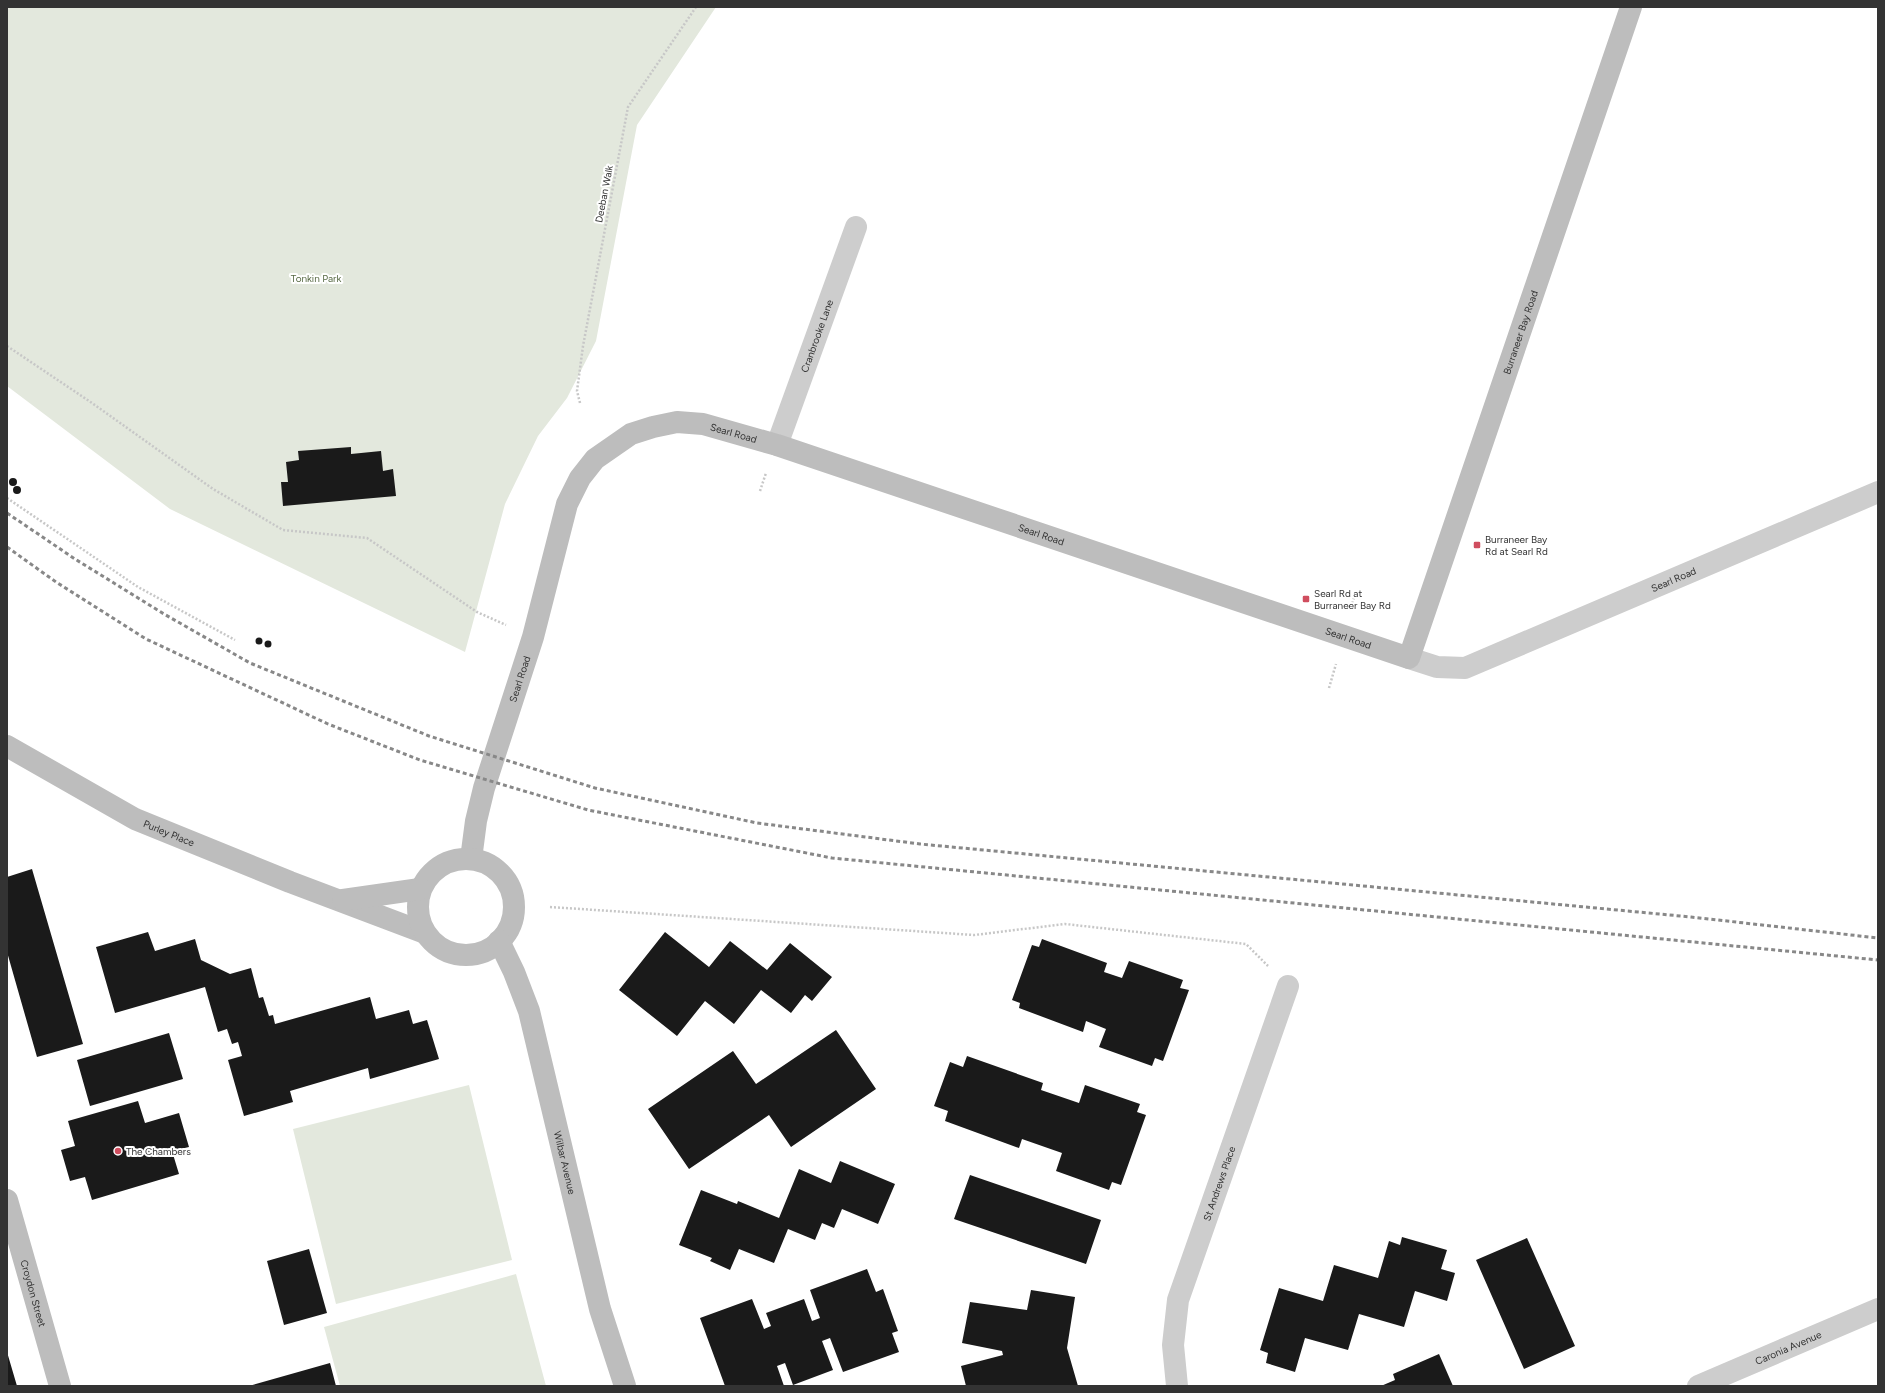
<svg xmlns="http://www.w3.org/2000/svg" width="1885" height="1393" viewBox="0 0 1885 1393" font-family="Figtree,sans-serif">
<rect width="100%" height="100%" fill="#fff"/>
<!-- green -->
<path fill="#e3e8dd" d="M7,7H716L637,125L596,341L567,398L538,436L505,504L465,652L170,509L7,386Z
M469,1085L512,1260L336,1304L293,1129Z
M516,1274L546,1386H340L324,1327Z"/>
<!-- building -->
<path fill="#1a1a1a" d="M351,447V454L381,451L383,471L393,469L396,496L283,506L281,482H288L286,462L299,460L298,451Z
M9 482a4 4 0 1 1 8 0a4 4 0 1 1-8 0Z
M13 490a4 4 0 1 1 8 0a4 4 0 1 1-8 0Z
M255.5 641a3.5 3.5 0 1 1 7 0a3.5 3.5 0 1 1-7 0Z
M264.5 644a3.5 3.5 0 1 1 7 0a3.5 3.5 0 1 1-7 0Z
M32,869L83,1044L37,1057L7,952V877Z
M148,932L155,951L195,939L201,960L230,974L251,968L259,998L263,997L269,1016L273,1015L275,1024L370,997L376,1019L409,1010L413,1024L427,1020L439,1059L370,1079L368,1068L290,1091L293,1102L244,1116L228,1060L242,1056L238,1042L232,1044L227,1029L218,1032L205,987L115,1013L96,947Z
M665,932L709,967L730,941L767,970L790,943L832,977L812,1001L805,995L791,1013L761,990L734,1024L705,1001L677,1036L619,990Z
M1042,939L1107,963L1104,972L1122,978L1129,961L1183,980L1180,988L1189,990L1163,1061L1155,1058L1152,1066L1099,1047L1106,1029L1086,1021L1083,1032L1019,1008L1020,1003L1012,1000L1032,945L1039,947Z
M836,1030L876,1089L791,1147L769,1115L689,1169L648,1109L733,1051L756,1084Z
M169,1033L183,1079L90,1106L77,1060Z
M967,1056L1043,1083L1041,1090L1079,1103L1085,1085L1140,1104L1137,1112L1146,1115L1121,1185L1112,1182L1109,1190L1056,1171L1062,1153L1022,1139L1019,1148L945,1121L948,1111L934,1106L950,1062L963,1067Z
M138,1101L145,1123L179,1113L189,1147L172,1151L179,1174L92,1200L85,1177L70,1181L61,1150L75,1146L68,1121Z
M840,1161L895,1184L878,1224L842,1209L834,1228L822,1223L815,1240L788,1229L774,1263L739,1249L730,1270L710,1261L712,1258L679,1245L701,1190L737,1204L738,1201L779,1218L799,1169L831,1183Z
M970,1175L1101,1220L1086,1264L954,1219Z
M1402,1237L1447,1250L1441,1269L1455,1273L1447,1301L1415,1291L1404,1327L1359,1314L1348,1350L1305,1338L1295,1372L1266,1363L1268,1353L1260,1350L1279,1288L1323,1301L1334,1265L1378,1278L1389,1241L1400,1245Z
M1527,1238L1575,1346L1524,1369L1476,1260Z
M309,1249L327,1313L284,1325L267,1261Z
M867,1269L876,1292L883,1289L898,1331L892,1333L899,1352L843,1372L830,1338L822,1341L833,1370L793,1385L785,1363L777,1366L784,1386H725L700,1318L752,1299L764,1329L771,1326L766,1313L804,1299L812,1321L820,1318L810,1290Z
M1031,1290L1075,1297L1067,1348L1078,1386H966L961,1366L1003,1355L1002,1351L962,1343L970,1302L1027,1310Z
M7,1352L17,1386H7Z
M1439,1354L1453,1386H1381L1395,1380L1393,1374Z
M330,1363L336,1386H249Z"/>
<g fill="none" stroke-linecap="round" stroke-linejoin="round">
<!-- path -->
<path stroke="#c7c7c7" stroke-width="2.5" stroke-dasharray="2 2" stroke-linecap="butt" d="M7,346L92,403L213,489L283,530L367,538L477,612L506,625
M580,403L577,391L583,346L628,107L696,7
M760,491L766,473
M7,498L138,587L235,640
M1351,607L1354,598
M1329,688L1336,664
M550,907L974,935L1065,924L1246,944L1268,966"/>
<!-- street -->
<g stroke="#cdcdcd" stroke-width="22">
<path id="s1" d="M777,445L856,227"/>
<path id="s2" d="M1409,658L1437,667L1465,668L1878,492"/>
<path id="s3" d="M1177,1386L1173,1345L1178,1300L1288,986"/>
<path id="s4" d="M1698,1386L1878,1309"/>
</g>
<!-- secondary -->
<g stroke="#bdbdbd" stroke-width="22">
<path id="s5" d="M7,746L135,819L290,882L425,933"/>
<path id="s6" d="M471,859L476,821L484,788L533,637L567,504L580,478L595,459L631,434L653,427L677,422L703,424L777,445L1409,658L1631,7"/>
<circle cx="466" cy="907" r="48"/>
<path d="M343,900L420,889"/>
<path id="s7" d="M499,941L514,972L529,1011L600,1309L625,1386"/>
<path id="s8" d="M7,1200L60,1386"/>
</g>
<!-- rail -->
<path stroke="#888" stroke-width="3" stroke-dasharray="4 3" stroke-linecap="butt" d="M7,513L75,559L164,614L250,663L429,736L595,788L757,823L920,844L1691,917L1878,938
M7,547L56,582L146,639L328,724L420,760L588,810L832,858L1878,960"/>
</g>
<!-- markers -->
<g fill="#d04e5f" stroke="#fff" stroke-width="1.5">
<rect x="1473" y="541" width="8" height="8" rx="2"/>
<rect x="1302" y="595" width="8" height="8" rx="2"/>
<circle cx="118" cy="1151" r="4"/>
</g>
<g text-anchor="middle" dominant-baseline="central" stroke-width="4" stroke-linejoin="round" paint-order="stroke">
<!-- street labels -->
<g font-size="10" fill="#333" stroke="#fff">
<text transform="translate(604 194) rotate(-79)">Deeban Walk</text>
<text stroke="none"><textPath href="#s6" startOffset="1627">Burraneer Bay Road</textPath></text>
<text stroke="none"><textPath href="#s1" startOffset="116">Cranbrooke Lane</textPath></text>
<text stroke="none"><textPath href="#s6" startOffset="571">Searl Road</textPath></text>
<text stroke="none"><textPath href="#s6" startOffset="895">Searl Road</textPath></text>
<text stroke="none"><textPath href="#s2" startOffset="284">Searl Road</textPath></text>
<text stroke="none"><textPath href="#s6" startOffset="1219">Searl Road</textPath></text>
<text stroke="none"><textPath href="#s6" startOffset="187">Searl Road</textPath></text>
<text stroke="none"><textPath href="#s5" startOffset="184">Purley Place</textPath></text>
<text stroke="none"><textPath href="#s7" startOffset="232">Wilbar Avenue</textPath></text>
<text stroke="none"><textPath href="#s3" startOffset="210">St Andrews Place</textPath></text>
<text stroke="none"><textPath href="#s8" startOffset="97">Croydon Street</textPath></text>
<text stroke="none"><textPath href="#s4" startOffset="98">Caronia Avenue</textPath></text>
</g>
<!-- park labels -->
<g font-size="10" fill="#586a45" stroke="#fff">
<text x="316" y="278">Tonkin Park</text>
</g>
<!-- poi labels -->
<g font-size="10" fill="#333" stroke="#fff" text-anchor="start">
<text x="1485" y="539">Burraneer Bay<tspan x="1485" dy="12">Rd at Searl Rd</tspan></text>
<text x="1314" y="593">Searl Rd at<tspan x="1314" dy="12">Burraneer Bay Rd</tspan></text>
<text x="126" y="1151">The Chambers</text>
</g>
</g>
<!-- border -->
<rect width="1885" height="1393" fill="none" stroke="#333333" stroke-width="16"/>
</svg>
